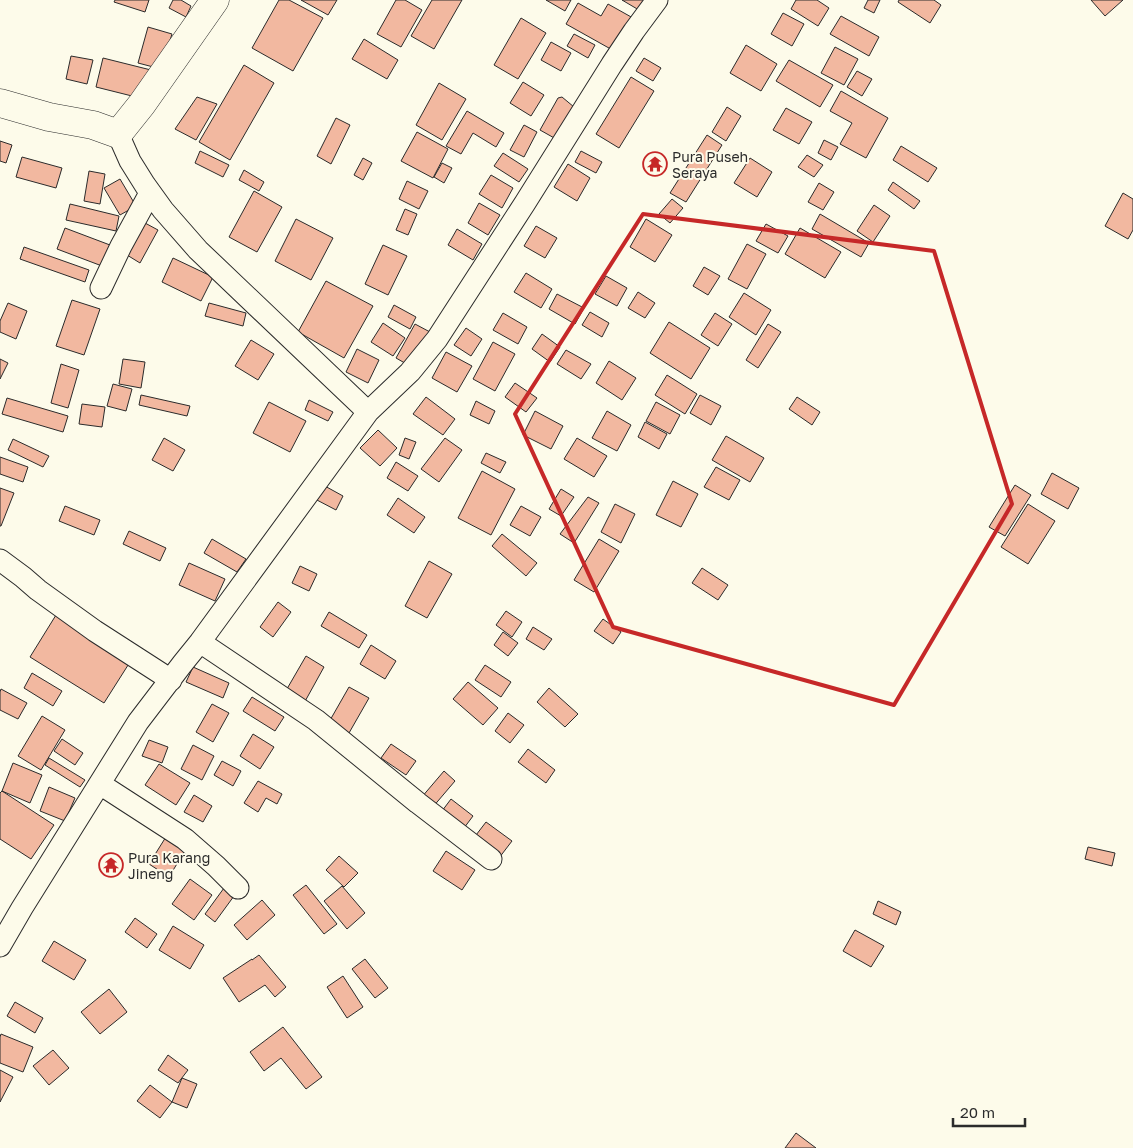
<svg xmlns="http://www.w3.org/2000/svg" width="1133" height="1148" viewBox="0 0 1133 1148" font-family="'Golos Text',sans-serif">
<rect width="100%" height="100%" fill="#fdfbea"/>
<!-- building -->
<path fill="#f2b8a0" stroke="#2b2b2b" d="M115,0H149L145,12L114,2Z
M173,0H181L191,6L186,17L169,8Z
M279,0H289L323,18L293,71L252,48Z
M301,0H337L328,15Z
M396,0H405L422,10L401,47L377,34Z
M432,0H462L434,49L411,36Z
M546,0H571L565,11Z
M622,0H652L644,13Z
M796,0H817L829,8L818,26L791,9Z
M868,0H880L874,13L864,8Z
M899,0H934L941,5L930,23L898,2Z
M1091,0H1123L1105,16Z
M578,3L601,16L608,4L633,18L616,52L566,24Z
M783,13L804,24L792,46L771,34Z
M841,16L879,37L869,56L830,34Z
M521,18L546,33L518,79L494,65Z
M148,27L172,34L161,69L138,63Z
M574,34L595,45L588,58L567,46Z
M364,39L398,60L387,79L352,59Z
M551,42L571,53L561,71L541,60Z
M746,45L777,64L761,91L730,73Z
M835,47L858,59L844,85L821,73Z
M71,56L93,60L87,84L66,79Z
M103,58L151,70L144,99L96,87Z
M644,58L661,68L653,81L636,71Z
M789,60L833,85L820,107L776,81Z
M244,65L274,83L230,160L199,142Z
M857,71L872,79L862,96L847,87Z
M631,77L654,91L619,148L596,134Z
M523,82L544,95L531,116L510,103Z
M439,83L466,99L442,140L416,125Z
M841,91L888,118L866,158L840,144L852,123L830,111Z
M197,97L217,104L196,140L175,129Z
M562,97L574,107L556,139L540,130L558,98Z
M727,107L741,116L726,141L712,132Z
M786,108L812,122L799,144L773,130Z
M467,111L504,133L496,147L473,133L461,154L446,146Z
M336,118L350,125L331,164L317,156Z
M524,125L537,132L524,157L510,150Z
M417,132L448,149L433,178L401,161Z
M707,135L722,145L686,202L670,193Z
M824,140L838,147L831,160L818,153Z
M0,141L12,145L6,163L0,161Z
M901,146L937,168L928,182L893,160Z
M200,151L229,165L223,177L195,163Z
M581,151L602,162L596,173L575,162Z
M503,153L528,169L519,182L494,166Z
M807,155L823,165L814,177L798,167Z
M22,157L62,168L56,188L16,177Z
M363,158L372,163L363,180L354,175Z
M750,158L772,172L757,197L734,183Z
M442,163L452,168L444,183L434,177Z
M568,164L590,178L577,201L554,187Z
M244,170L264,182L259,191L239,180Z
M89,171L105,174L100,204L84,201Z
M491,175L513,188L502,208L479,194Z
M120,179L136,206L120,215L104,188Z
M407,181L428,191L419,209L399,199Z
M893,182L920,201L914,209L888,190Z
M819,183L834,192L823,210L808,202Z
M254,191L282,207L257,252L229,237Z
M1123,193L1133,199V230L1128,239L1105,226Z
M672,199L683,208L670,223L659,214Z
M479,203L500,215L488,235L468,223Z
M70,204L119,216L116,231L66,220Z
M874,205L890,216L873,242L857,231Z
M405,209L417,214L408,235L396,230Z
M820,214L869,243L861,257L812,229Z
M296,219L333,238L311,280L275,261Z
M646,219L672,235L655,262L630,247Z
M145,223L158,230L140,263L127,255Z
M766,224L788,236L778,253L756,241Z
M536,226L557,238L545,258L524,246Z
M65,228L110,245L102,266L57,249Z
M800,228L841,252L825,278L785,254Z
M457,229L482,244L473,260L448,245Z
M747,244L766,254L747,289L728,279Z
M383,245L407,256L388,295L365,284Z
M24,247L89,270L85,282L20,259Z
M173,258L213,277L201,301L162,282Z
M704,267L720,276L708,295L693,286Z
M526,273L552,289L541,308L514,292Z
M606,276L627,288L617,306L595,294Z
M326,281L373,306L344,358L298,332Z
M638,292L655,303L645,318L628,308Z
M744,293L771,310L756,335L729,317Z
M557,294L584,308L575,324L549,309Z
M72,300L100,309L84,355L56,346Z
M8,303L27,311L16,339L0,332V321Z
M209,303L246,313L243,326L205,316Z
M394,305L416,317L410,329L388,317Z
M590,312L609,323L602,337L582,325Z
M503,313L527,327L518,344L493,330Z
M715,313L732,324L718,346L701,335Z
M669,322L710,348L691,379L650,353Z
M383,323L405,338L393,356L371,342Z
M415,324L430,332L410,366L396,358Z
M768,324L781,332L758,368L746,360Z
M466,328L482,339L471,356L454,345Z
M542,334L560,347L550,362L532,349Z
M251,340L274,354L258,380L235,366Z
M493,342L515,354L495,391L473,379Z
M357,349L379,360L368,383L346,372Z
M566,350L591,364L581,379L557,364Z
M446,352L472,366L457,392L432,378Z
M0,359L8,363L0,379Z
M123,359L145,362L141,388L119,384Z
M609,361L636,378L622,400L596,383Z
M61,364L79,370L68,408L51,403Z
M667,375L697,394L685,414L655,395Z
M515,383L537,398L526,412L505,397Z
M113,384L132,389L126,411L107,406Z
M141,395L190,406L187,416L139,405Z
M700,395L721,406L711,425L690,413Z
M426,397L455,419L443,435L413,414Z
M797,397L820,412L812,425L789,409Z
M7,398L68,416L63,432L2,414Z
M309,400L333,412L328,421L305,410Z
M476,401L495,411L489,424L470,415Z
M269,402L306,421L290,452L253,433Z
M656,402L680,415L670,434L646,421Z
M82,404L105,407L102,427L79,424Z
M535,411L563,426L551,449L523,435Z
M607,411L631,425L617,451L592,438Z
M645,422L667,434L659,449L638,437Z
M378,430L397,448L380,466L360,448Z
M726,436L764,458L750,482L712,460Z
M164,438L185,450L173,471L152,460Z
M405,438L416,442L409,459L399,455Z
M445,438L462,450L439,482L421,469Z
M577,438L607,456L594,477L564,459Z
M13,439L49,456L43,467L8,450Z
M486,453L506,462L500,473L481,463Z
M0,457L28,467L23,482L0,474Z
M396,462L418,476L408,491L387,478Z
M716,467L740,480L729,500L704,487Z
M482,471L515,489L491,535L458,518Z
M1052,473L1079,488L1068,509L1041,494Z
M673,481L698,494L681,527L656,515Z
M323,485L343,496L336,510L315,499Z
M1015,485L1031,495L1005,536L989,527Z
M0,488L14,493L1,526H0Z
M561,489L574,497L561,516L549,509Z
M588,497L599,503L574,543L560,534Z
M398,498L425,517L414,533L387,515Z
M615,504L635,514L621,543L601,532Z
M1028,504L1055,521L1028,564L1001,547Z
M65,506L100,520L94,535L59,521Z
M521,506L541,517L530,536L510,525Z
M129,531L166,548L160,561L123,544Z
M502,534L537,563L526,576L492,546Z
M212,539L246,559L237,572L204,553Z
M599,539L619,551L594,592L574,580Z
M429,561L452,574L427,618L405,606Z
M189,563L225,579L215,601L179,585Z
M300,566L317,574L309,591L292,583Z
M702,568L728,585L718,600L692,583Z
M278,602L291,612L273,637L260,627Z
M506,611L522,622L512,637L496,625Z
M329,612L367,635L359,648L321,626Z
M56,615L130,662L104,703L30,657Z
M603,619L621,632L613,644L594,631Z
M533,627L552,639L544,650L526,639Z
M503,632L518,643L508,656L494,645Z
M371,645L396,661L385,679L360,664Z
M306,656L324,667L303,705L284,694Z
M485,665L511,682L501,697L475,680Z
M193,667L229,683L223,698L186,682Z
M32,673L62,691L53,706L24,688Z
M468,682L498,708L483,725L453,699Z
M349,687L369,698L349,733L329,722Z
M549,688L578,714L565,727L537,702Z
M1,689L27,703L18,719L0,710V692Z
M252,697L284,717L275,731L243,711Z
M212,704L229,713L213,742L196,732Z
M508,713L524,725L510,743L495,731Z
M42,716L65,730L41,770L18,756Z
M253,734L274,747L260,769L240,756Z
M62,739L83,753L75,765L54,751Z
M149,740L168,747L162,763L142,756Z
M391,744L416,761L406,775L381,758Z
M193,745L214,756L202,780L181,769Z
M528,749L555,770L546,783L518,762Z
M49,758L85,780L80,787L45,765Z
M222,761L241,771L233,786L214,775Z
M13,763L42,775L30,803L2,791Z
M159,764L190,783L176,805L145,785Z
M444,771L455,781L432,808L421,798Z
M258,781L282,794L277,804L266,798L258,812L244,803Z
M49,787L75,798L65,821L40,811Z
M2,791L54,825L31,859L0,839V793Z
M194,795L212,806L203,822L184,812Z
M451,799L473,816L464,828L442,811Z
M486,822L512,841L499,858L473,839Z
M169,832L189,844L169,877L149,864Z
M1088,847L1115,853L1112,866L1085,859Z
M446,851L475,870L462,890L433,871Z
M339,856L358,873L344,887L326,870Z
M190,879L212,895L194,920L172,904Z
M306,885L337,924L324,934L293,895Z
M342,886L365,913L347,929L324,901Z
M224,888L234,896L215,922L205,914Z
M262,900L275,915L247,940L234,925Z
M878,901L901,912L896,925L873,914Z
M135,918L157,934L147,948L125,932Z
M173,926L204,945L190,969L159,950Z
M855,930L884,946L871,967L843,951Z
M54,941L86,960L74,980L42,961Z
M259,955L286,987L275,997L265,985L239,1002L223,978L252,959V960Z
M365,959L388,988L375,998L352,969Z
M343,976L363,1007L347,1018L327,987Z
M109,989L127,1012L100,1034L81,1012Z
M15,1002L43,1018L35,1033L7,1016Z
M283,1027L322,1077L306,1089L281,1058L264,1071L250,1052Z
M1,1034L33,1047L23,1072L0,1063V1037Z
M53,1050L69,1068L49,1085L33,1066Z
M168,1055L188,1070L178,1083L158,1070Z
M0,1070L13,1077L0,1102Z
M182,1078L197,1084L187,1108L172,1102Z
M150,1085L172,1102L160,1118L137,1101Z
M796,1133L816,1148H785Z"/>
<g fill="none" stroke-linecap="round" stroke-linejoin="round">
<!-- minor casing -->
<g stroke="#2b2b2b" stroke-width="23">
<path id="minor" d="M118,134L130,161L145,185L163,210L198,250L368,412
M101,288L121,246L150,193
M0,560L23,577L38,590L95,631L171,680
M200,642L316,720L418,803L491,859
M100,784L185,839L216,866L238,888
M0,946L22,908L138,722L183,663L200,642L368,412L410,372L437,339L525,203L612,64L634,31L657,0"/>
</g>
<!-- tertiary casing -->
<g stroke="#2b2b2b" stroke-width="29">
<path id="tertiary" d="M0,103L49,117L93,125L118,134L142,104L215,0"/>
</g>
<!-- minor -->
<use href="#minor" stroke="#fdfbea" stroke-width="21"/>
<!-- tertiary -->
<use href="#tertiary" stroke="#fdfbea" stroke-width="28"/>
</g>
<!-- marked area -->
<path fill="none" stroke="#c62828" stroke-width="4" stroke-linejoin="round" d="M643,214L934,251L1012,504L894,705L613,627L515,414Z"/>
<!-- icons -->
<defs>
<g id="temple-ring" transform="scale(1.25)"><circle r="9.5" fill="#fdfbea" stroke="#c62828" stroke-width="1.5"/><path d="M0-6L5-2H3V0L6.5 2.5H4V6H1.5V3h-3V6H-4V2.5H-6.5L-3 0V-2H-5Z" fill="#c62828"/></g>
</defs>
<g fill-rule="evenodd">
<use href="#temple-ring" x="655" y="164"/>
<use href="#temple-ring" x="111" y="865"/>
</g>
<g text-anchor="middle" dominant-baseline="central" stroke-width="4" stroke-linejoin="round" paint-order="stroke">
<!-- poi labels -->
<g font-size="14" fill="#2b2b2b" stroke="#fdfbea" text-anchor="start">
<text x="672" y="156">Pura Puseh<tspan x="672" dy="16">Seraya</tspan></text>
<text x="128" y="857">Pura Karang<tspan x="128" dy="16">Jineng</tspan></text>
</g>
</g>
<!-- scale -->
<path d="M953 1118v8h72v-8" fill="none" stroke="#2b2b2b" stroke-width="2.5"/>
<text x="960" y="1118" font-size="15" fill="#2b2b2b" stroke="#fdfbea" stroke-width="4" paint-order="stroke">20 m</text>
</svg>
